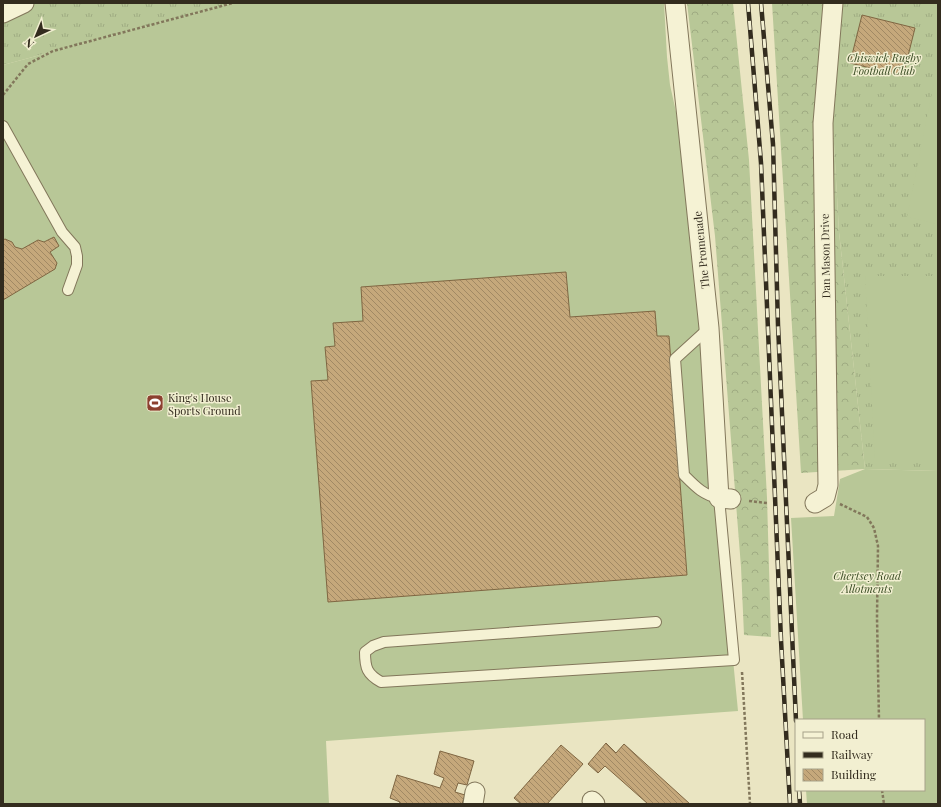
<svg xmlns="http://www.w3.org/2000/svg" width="941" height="807" viewBox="0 0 941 807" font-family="'Playfair Display',serif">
<defs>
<pattern id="grass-tufts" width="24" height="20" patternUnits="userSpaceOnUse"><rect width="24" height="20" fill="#b8c797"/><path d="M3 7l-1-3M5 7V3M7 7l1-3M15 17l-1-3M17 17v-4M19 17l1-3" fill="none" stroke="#9fab82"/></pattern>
<pattern id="forest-crowns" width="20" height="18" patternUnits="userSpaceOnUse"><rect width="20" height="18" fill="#b8c797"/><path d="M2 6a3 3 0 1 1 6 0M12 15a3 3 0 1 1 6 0" fill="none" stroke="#9fab82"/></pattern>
<pattern id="building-back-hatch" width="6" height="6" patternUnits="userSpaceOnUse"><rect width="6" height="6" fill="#c5a87b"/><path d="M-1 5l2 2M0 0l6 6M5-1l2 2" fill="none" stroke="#a18964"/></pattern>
</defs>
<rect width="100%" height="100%" fill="#eae5c2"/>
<!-- grass -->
<path fill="url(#grass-tufts)" d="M3,3H233L3,65Z
M826,3H938V471L865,469L839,232Z"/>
<!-- forest -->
<path fill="url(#forest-crowns)" d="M687,3H733L749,160L767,498L771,637L744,635L741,567L715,236Z
M772,3H826L839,232L865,469L801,473Z"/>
<!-- garden -->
<path fill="#b8c797" d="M233,3H664L667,57L670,85L683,143L738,711L326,741L329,804H3V65Z
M938,63V224L907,217Z
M865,276H938V458H875Z
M865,469L938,471V804H807L806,790H924V720H803L791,518L834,516L840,479Z"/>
<!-- building -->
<path fill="url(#building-back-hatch)" stroke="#7f6642" d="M862,15L915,28L903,76L850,63Z
M54,237L59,246L50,252L57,263L55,269L3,300V240L5,239L12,242L15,247L22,249L38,240L44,242Z
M566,272L570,317L655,311L657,336H669L687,575L328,602L311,381L328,380L325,347L335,346L333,323L363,321L361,287Z
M606,743L616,753L624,744L690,804H648L605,766L598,773L588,764Z
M561,745L583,764L547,804H521L514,798Z
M440,751L474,761L467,785L458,783L455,792L465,795L462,804H399L400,802L390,798L397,775L440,788L444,778L434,774Z"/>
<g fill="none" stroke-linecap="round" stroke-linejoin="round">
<!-- service casing -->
<g stroke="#82775b" stroke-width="12">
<path id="service" d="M3,126L62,232L75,247L77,256V265L68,290
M656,622L384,642L373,646L365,652C365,668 367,674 381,682L734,660L719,498C703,495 695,486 684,475L675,359L709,328"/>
</g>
<!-- minor casing -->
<g stroke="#82775b" stroke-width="21">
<path id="minor" d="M675,3L709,328L719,498L731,499
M3,13L24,3
M815,503L825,497L828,485L823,123L833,3
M592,801L595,804
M473,804L475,792"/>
</g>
<!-- path -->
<path stroke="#82775b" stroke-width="2.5" stroke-dasharray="3 2" stroke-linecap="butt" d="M3,95L28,64L53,51L233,3
M749,501L767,503
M840,504L867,517L874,528L878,546L877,617L879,720
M742,672L750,804
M882,790L884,804"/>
<!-- service -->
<use href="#service" stroke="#f5f2d4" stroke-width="10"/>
<!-- minor -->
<use href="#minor" stroke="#f5f2d4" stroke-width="19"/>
<!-- rail casing -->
<g stroke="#332c1e" stroke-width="4.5">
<path id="rail" d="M748,3L761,163L781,640L790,804
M761,3L773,144L778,325L796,721
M799,790L800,804"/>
</g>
<!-- rail -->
<use href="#rail" stroke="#f2efd1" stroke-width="3" stroke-dasharray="9" stroke-linecap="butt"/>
</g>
<!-- icons -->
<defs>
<g id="stadium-square" transform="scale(0.9)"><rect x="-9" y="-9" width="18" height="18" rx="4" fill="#8c4030" stroke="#f2efd1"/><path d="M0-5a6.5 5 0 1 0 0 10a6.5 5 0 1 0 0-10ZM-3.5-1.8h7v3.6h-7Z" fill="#fff"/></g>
</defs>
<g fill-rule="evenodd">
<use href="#stadium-square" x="155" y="403"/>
</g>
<g text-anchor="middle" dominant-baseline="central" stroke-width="3" stroke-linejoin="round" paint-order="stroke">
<!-- park labels -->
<g font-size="11" font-style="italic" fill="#3c4e26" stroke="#f2efd1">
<text x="884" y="57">Chiswick Rugby<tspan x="884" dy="13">Football Club</tspan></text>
<text x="867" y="575">Chertsey Road<tspan x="867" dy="13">Allotments</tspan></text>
</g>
<!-- street labels -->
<g font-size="11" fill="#332c1e" stroke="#f2efd1">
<text transform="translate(701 250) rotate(-96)">The Promenade</text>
<text transform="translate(825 256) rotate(-91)">Dan Mason Drive</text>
</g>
<!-- poi labels -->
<g font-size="11" fill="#332c1e" stroke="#f2efd1" text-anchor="start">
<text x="168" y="397">King's House<tspan x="168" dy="13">Sports Ground</tspan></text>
</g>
</g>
<!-- border -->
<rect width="941" height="807" fill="none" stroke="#332c1e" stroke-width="8"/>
<!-- legend -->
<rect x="795" y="719" width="130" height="72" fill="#f2efd1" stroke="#a6a189"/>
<rect x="803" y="732" width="20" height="6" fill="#f5f2d4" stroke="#a6a189"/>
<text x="831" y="739" font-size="12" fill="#332c1e">Road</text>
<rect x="803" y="752" width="20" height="6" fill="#332c1e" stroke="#a6a189"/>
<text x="831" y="759" font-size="12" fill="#332c1e">Railway</text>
<rect x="803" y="769" width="20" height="12" fill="url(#building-back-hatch)" stroke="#a6a189"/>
<text x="831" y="779" font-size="12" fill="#332c1e">Building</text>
<!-- north arrow -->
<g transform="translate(36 36) rotate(224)" stroke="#f2efd1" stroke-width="3" paint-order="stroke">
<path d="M0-3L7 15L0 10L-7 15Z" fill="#332c1e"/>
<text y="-6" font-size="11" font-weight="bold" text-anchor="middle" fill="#332c1e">N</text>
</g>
</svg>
